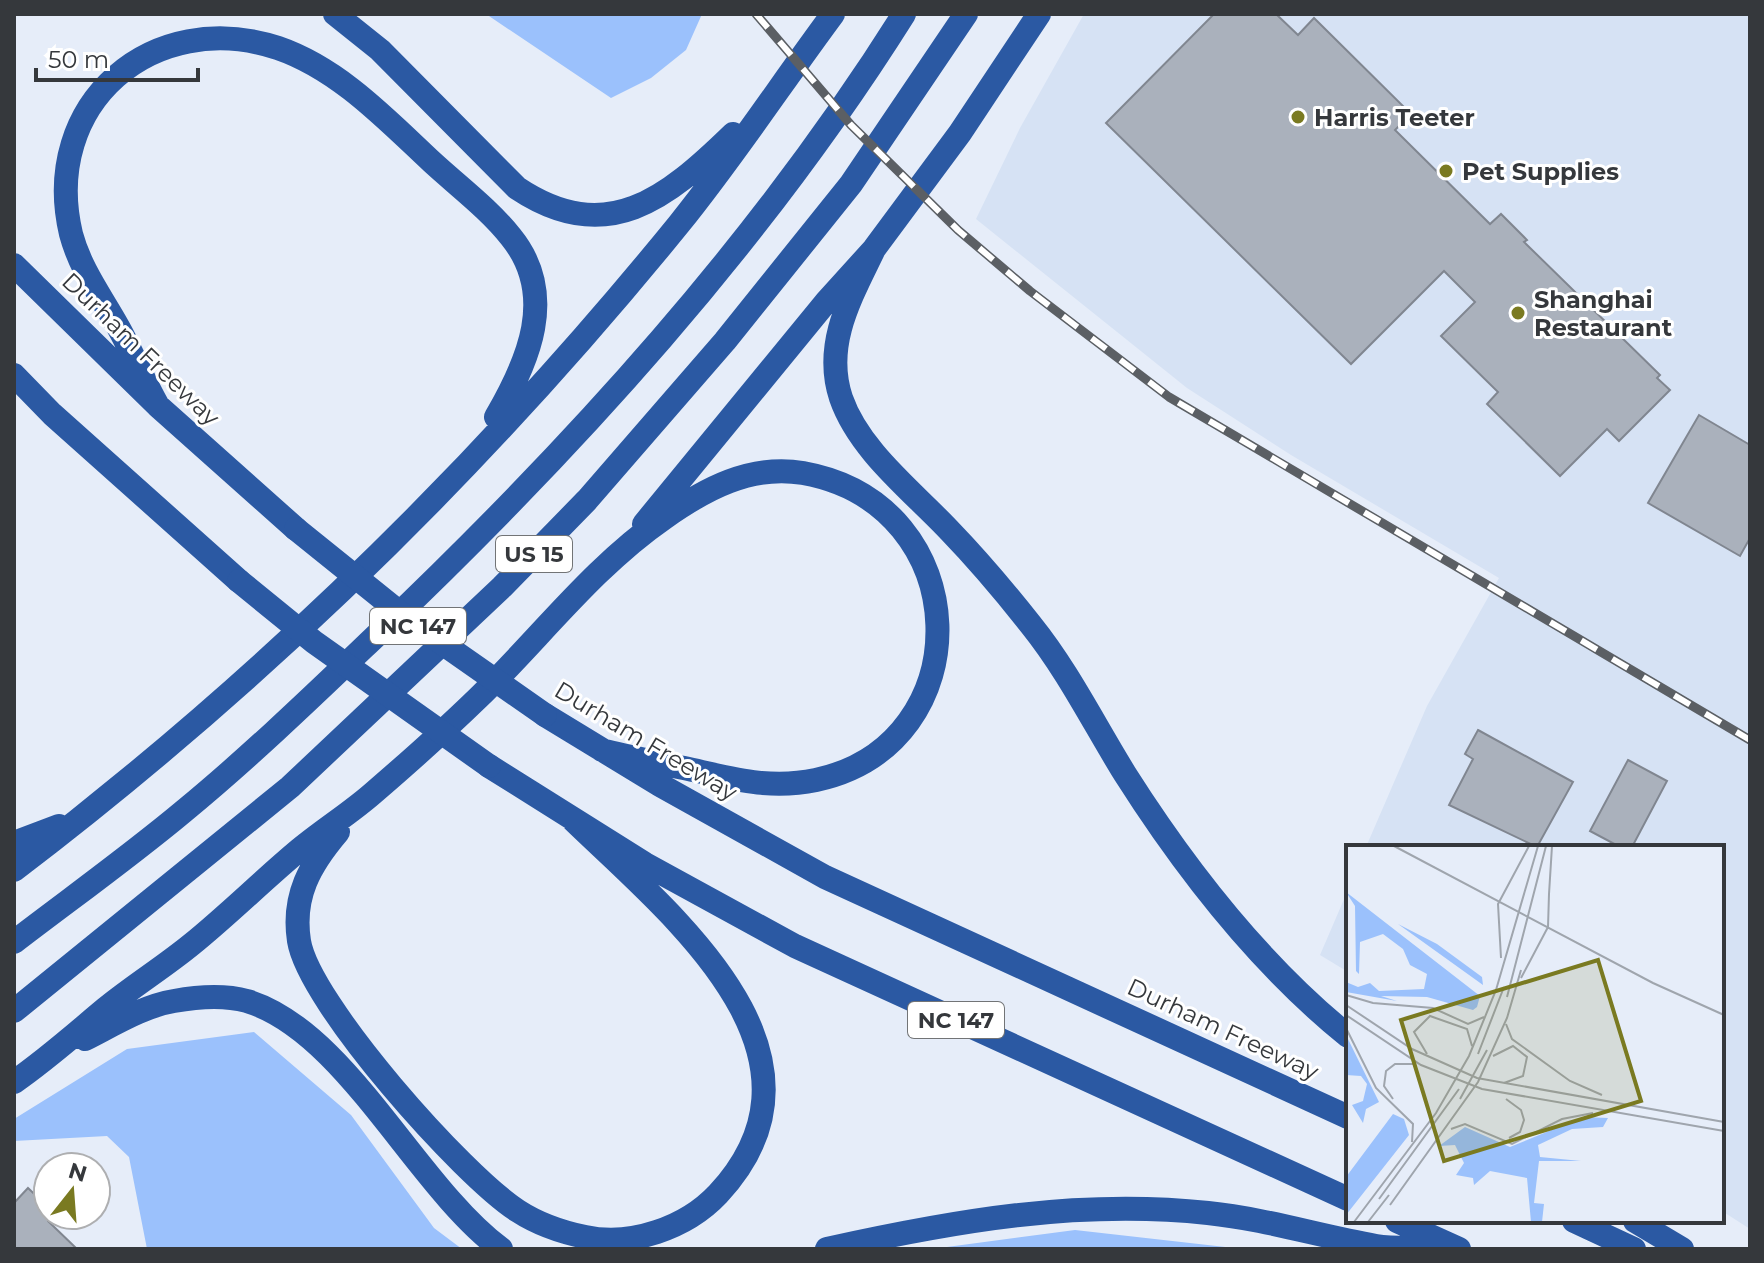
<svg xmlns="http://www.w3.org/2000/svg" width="1764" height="1263" viewBox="0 0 1764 1263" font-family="Montserrat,sans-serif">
<rect width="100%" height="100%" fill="#e6edf9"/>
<!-- built -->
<path fill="#d6e2f4" d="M1084,14H1750V1229L1722,1211V847H1366L1427,706L1499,578L1291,455L1187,388L976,219L1020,128Z
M1348,890V972L1320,955Z"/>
<!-- green -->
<path fill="#9bc1fc" d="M486,14H702L686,50L651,78L611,98Z
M254,1032L351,1115L434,1228L462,1249H147L129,1157L107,1136L14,1141V1119L127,1049Z
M1075,1230L1243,1249H932Z"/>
<!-- building -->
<path fill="#aab1bc" stroke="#808690" stroke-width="2" d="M1214,14H1276L1298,35L1314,18L1411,114L1395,130L1490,224L1501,214L1527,240L1524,242L1660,375L1657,378L1670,390L1619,441L1607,429L1560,476L1487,404L1498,392L1441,336L1475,302L1444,271L1351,364L1106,123Z
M1699,415L1750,445V538L1740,556L1648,503Z
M1478,730L1573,782L1537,847L1449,805L1473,759L1465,754Z
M1628,760L1667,781L1632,847H1620L1590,831Z
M28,1188L48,1207V1221L77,1249H14V1203Z"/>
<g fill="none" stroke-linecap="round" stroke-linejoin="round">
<!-- highway -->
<path stroke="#2b59a3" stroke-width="24" d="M335,14L380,50L517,188C607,248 667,198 733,134
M874,249C851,297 823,344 841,398C859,450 911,490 948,529C977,559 1005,592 1031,625C1068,671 1094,724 1125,774C1186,870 1259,964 1348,1036
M14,265L158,406L296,529
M14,375L52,414L239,581
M158,406C143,380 132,351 117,325C100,295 80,268 71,234C40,103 153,7 278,48C339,69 386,119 432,162C458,186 489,209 511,237C558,295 528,362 496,417
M644,524L826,302L874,249L960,133L1039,14
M545,715L660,785L825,877L1348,1117
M489,766L645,864L795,946L1348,1199
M338,832C310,865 292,896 299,941C309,1003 463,1176 518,1211C538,1224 561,1232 585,1237C631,1247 686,1228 718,1194C848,1054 669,913 574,821
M14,843L59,826
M14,870C261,682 484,464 679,224C734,156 781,84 833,14
M14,942C70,899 129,857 184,811C252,755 316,693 380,632C575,446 760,243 904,14
M14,1011L290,787L502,587L587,500L725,341L851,184L966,14
M85,1039C113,1025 143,1006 174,1001C196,997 225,995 247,1001C346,1031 415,1185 501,1249
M14,1082C46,1060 75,1034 105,1009C133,986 164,967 192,944C229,914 263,880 299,850C323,830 349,814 372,794C408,763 444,731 478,698C539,639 593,567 664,518C705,489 751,464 803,473C977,504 983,744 816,780C768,790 730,778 684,768C657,762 629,757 602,750
M1397,1221L1459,1249
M1574,1221L1634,1249
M1635,1221L1682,1249
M827,1249C954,1221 1078,1199 1208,1213C1266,1219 1319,1236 1376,1246C1395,1249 1417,1247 1437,1249"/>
<!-- rail casing -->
<g stroke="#5b5f64" stroke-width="9">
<path id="rail" d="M756,14L851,125L958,230L1030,291L1169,397L1750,740"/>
</g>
<!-- rail -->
<use href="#rail" stroke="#fff" stroke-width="6" stroke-dasharray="18" stroke-linecap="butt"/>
<!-- highway-bridge -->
<path stroke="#2b59a3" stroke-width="24" d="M296,529L409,620L545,715
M239,581L314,642L489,766"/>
</g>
<!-- markers -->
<g fill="#7a7a21" stroke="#fff" stroke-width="3">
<circle cx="1298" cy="117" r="8"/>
<circle cx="1446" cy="171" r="8"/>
<circle cx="1518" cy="313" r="8"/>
</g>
<g text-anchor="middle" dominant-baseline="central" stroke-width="6" stroke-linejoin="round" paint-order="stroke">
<!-- shield labels -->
<g fill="#fff" stroke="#727476" stroke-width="2">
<rect x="496" y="536" width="76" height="36" rx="6"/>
<rect x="370" y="608" width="96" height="36" rx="6"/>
<rect x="908" y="1002" width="96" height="36" rx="6"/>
</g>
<g font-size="22" font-weight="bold" fill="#35383c">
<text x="534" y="554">US 15</text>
<text x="418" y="626">NC 147</text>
<text x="956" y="1020">NC 147</text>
</g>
<!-- poi labels -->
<g font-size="24" font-weight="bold" fill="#35383c" stroke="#fff" text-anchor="start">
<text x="1314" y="117">Harris Teeter</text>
<text x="1462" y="171">Pet Supplies</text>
<text x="1534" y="299">Shanghai<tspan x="1534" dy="28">Restaurant</tspan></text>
</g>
<!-- street labels -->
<g font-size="24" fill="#35383c" stroke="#fff">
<text transform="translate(141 349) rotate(44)">Durham Freeway</text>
<text transform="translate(646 741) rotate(31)">Durham Freeway</text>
<text transform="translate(1223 1029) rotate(25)">Durham Freeway</text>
</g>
</g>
<!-- overview -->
<g transform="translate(1346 845)">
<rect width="378" height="378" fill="#e6edf9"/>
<path d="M0,47L134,151L131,162L127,165L81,152L35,151L51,156L0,147V137L12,142L24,138L33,146L78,144L81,129L64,120L57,104L37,89L14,97L13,129L10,126L9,61ZM52,79L91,99L136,132L137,140ZM0,190L33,257L20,264L17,278L6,260L17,256L21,239L15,231L0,230ZM47,269L58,274L63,290L0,370V332ZM237,272L262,273L257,282L226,284L192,300L194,312L235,316H193L188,358L198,359L196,377H185L181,333L144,326L128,340L127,333L110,330L118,318L109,300L93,301L119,282L164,302Z" fill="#9bc1fc"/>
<path fill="none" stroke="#9fa5ad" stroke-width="2" d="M48,1L307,138L378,170M203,49L206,1M202,82L203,49M155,113L152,59L183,1M175,133L202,82M0,150L27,158L87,163L122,179L138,172M161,152L200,1M0,160L66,204L131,233L378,277M0,170L75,220L136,244L378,286M160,179L166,194L224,236L256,250M0,183L30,243L67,279L66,297M81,209L68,187L84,171L121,184L126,201M132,209L158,142M147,211L167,201L181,212L177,231L158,238M47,254L38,241L40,226L49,219H70M114,254L141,205M160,254L175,265L178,275L174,287L163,293M105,284L119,279L166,299L216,274L247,268M33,354L113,244M44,360L132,237L161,173L175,125M8,377L90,268L123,211L150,145L192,1M22,377L43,350"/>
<path fill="#7a7a21" fill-opacity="0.15" stroke="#7a7a21" stroke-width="4" d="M252,115L295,256L98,316L55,175Z"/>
<rect width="378" height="378" fill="none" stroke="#35383c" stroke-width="4"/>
</g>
<!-- border -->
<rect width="1764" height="1263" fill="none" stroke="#35383c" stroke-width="32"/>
<!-- north arrow -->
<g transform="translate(72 1191) rotate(17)"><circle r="38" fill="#ffffff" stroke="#aeafb1" stroke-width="2"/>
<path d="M0-6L14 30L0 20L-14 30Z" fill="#7a7a21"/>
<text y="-12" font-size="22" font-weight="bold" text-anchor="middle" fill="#35383c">N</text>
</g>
<!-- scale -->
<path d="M36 68v12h162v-12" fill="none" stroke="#35383c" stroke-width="4"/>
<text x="48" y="68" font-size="24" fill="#35383c" stroke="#ffffff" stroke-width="6" paint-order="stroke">50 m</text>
</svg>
